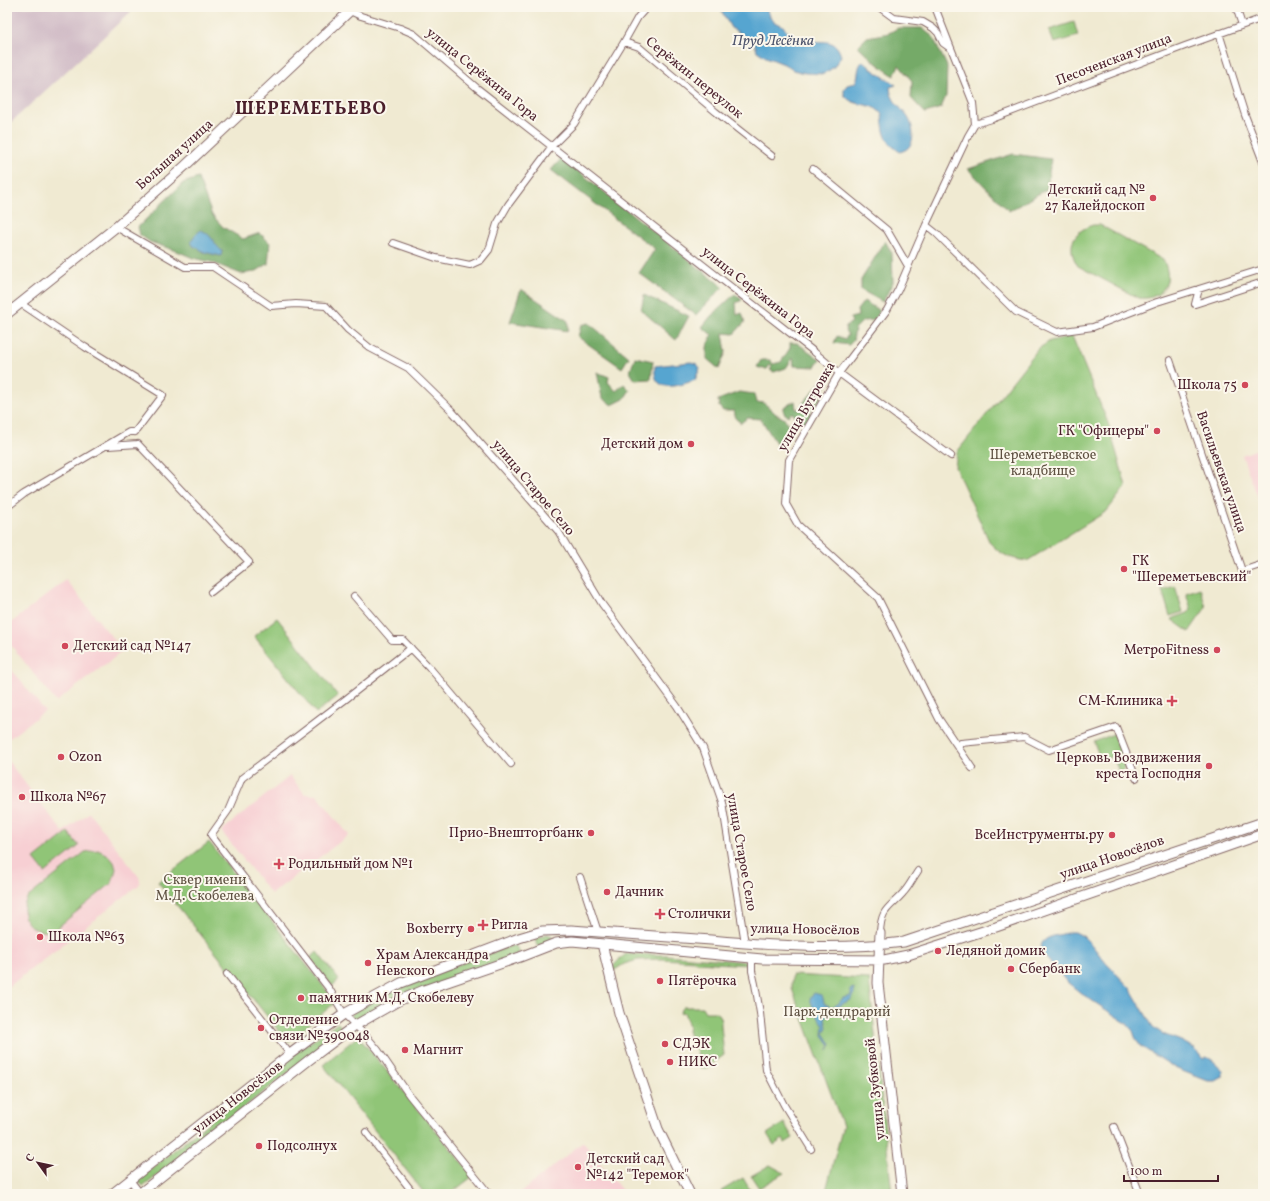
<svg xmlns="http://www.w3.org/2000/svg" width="1270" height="1201" font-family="Vollkorn,serif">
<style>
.built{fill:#f7cfd3}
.industrial{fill:#d2bdc7}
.green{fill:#90c577;stroke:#6d7251}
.forest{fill:#74aa68;stroke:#5f644a;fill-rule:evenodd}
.water{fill:#56a5d0;stroke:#50627e}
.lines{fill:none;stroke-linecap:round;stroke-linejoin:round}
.street-casing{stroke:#846665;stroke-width:8}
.secondary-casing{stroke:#846665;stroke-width:11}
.street{stroke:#fff;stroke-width:6}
.secondary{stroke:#fff;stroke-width:9}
.poi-dot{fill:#d1495b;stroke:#fbf7ec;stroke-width:1.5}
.labels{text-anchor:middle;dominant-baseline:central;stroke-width:4;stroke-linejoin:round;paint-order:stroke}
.street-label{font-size:14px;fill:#4a1f2b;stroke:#fbf7ec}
.poi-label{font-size:14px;fill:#4a1f2b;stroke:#fbf7ec;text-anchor:start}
.park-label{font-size:14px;fill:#5f5142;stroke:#fbf7ec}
.water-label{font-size:15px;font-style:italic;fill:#4f556d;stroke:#fbf7ec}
.district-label{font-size:18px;font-weight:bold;letter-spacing:1px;fill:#4a1f2b;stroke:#fbf7ec}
</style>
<rect width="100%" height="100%" fill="#fbf7ec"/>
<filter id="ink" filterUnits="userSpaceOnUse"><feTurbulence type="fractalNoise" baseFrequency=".025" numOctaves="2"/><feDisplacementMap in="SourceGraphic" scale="8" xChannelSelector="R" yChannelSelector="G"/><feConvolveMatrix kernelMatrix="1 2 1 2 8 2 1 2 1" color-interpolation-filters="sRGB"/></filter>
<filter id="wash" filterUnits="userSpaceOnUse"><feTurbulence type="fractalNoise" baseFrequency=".012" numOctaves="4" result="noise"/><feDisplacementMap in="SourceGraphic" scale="16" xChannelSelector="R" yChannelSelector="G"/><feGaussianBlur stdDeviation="0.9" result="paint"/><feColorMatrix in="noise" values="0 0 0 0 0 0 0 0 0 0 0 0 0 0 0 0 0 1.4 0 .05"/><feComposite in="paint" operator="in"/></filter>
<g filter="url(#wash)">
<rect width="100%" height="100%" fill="#f0ead2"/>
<path class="built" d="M1263 447V511L1242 455Z
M66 580 123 651 56 702 7 640V626Z
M7 664 45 711 7 740Z
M8 761 63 832 89 812 139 877 140 881 139 885 7 988V762Z
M290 776 305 794 317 795 349 835 271 894 221 831Z
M583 1142 624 1193 623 1194H519Z"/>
<path class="industrial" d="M7 7H136L7 126Z"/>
<path class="green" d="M1074 22 1078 36 1054 43 1049 30Z
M1093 225H1100L1163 260C1175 281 1162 301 1138 298L1078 266C1066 248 1072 231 1093 225Z
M1072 336 1108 423 1126 486 1107 511 1027 561C1011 559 1001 555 990 543L955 467 957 452 1038 349 1050 341Z
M1175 586 1183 612 1170 616 1162 590Z
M1200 588 1206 607 1189 632 1171 619 1188 613 1191 609 1186 593Z
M277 618 338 696 316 713 254 636Z
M1116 733 1128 762 1120 774 1113 756 1101 761 1094 742Z
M68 832 79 846 45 873 34 859Z
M209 842 336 1002 288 1042 158 882Z
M98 850 108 855 114 862 116 869 112 883 53 931C38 934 21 925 24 907 24 904 26 901 27 898L85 852Z
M547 934 552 936V939L550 942 537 946 535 939Z
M514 945 519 950V953L357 1020 352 1018 351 1014C400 981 459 965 514 945Z
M317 952 339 980 332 986 310 958Z
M626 954 666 955 749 962 750 964 749 965 697 962 695 961 662 959 638 960 624 964 610 973C613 964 619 960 626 954Z
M792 975 869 979 892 1194H825L843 1126 792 989Z
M683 1007H702L705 1012H716L720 1015 724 1055 705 1069 702 1068 696 1049 694 1048 688 1031 689 1027 684 1012 680 1013 681 1009Z
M338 1023 342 1028 341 1031 144 1186 142 1185 138 1181 139 1179 293 1054Z
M358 1036 473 1176 450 1194H425L323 1065Z
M784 1123 793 1138 785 1143 783 1139 774 1145 767 1134Z
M770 1165 784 1173 759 1188 751 1176Z
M743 1178 750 1190 743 1194H723L721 1191Z"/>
<path class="forest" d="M898 28H922L933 37 947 66 946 96 941 108 925 113 911 98 912 81 899 65 894 76 876 63 858 46 867 37 889 33Z
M1013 154 1051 159 1047 189 1009 211 968 169Z
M562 158 723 287 696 315 639 273 655 249 551 170Z
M198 178 212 215 223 227 243 239 260 233 270 243 268 264 255 272 241 274 211 262 193 258 177 251 150 242 140 235 138 227 183 183ZM214 241 216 246 222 251 221 256 204 252 198 248Z
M885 241 892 253 893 282 883 302 861 290V280Z
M521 289 568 321V331L510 322Z
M735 294 742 300 736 303 737 315 742 313 745 322 734 334 723 333 726 352 719 369 707 359V347L712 335 702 327 711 316Z
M644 295 689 316 676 340 641 310Z
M864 301 880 311 874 320 863 321 855 329 853 341 849 345 834 343 837 336 845 339 848 335 845 331 846 326 852 322 850 318 858 316 857 310Z
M589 323 629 357 622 368 578 337 581 325Z
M790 343H797L820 359 815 367 794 366 793 358 786 368 774 372 770 370 772 367 770 365 767 369H763L757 367 761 360H770L773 364 781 362 790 348Z
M635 357 653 361 651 379 635 380 630 372Z
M597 372 609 377 608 382 616 391 624 384 630 390 624 399 612 405 602 398Z
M826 376 830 381 821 394 822 397 810 411 811 416 808 421 800 423 795 419 794 414 791 413 788 416 784 413V407L795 401 796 409H804L803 403C812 394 817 385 826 376Z
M739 392 754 394 756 402 764 403 776 414 785 419 792 433 782 448 776 443 761 419 747 418 741 423 736 419 734 411H723L719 407 718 400Z"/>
<path class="water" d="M722 7H766L769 15 774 22 782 25 789 33 792 38C796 39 800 41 804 42 820 43 836 36 841 56L834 67 824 74 805 73 793 70 784 64 766 57 757 51 754 41 731 28 722 12Z
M863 61 873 70 896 85 890 87C890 99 900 107 907 116 913 124 916 140 908 148 906 150 903 151 900 152 889 145 884 137 883 124 882 119 883 116 880 112 869 101 854 108 844 95V89L847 85 855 83C860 75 856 67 863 61Z
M201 230C213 235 213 244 222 251L221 256 204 252 198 248 193 246 191 241 195 235Z
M691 362 697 364 700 368 695 380C677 387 652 394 655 366Z
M1069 932H1075L1083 936 1091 944 1106 963 1130 988 1153 1027 1163 1034 1181 1041 1194 1048 1203 1059 1206 1057C1213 1059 1217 1065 1223 1070V1077L1216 1081H1208L1177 1069 1140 1046 1135 1037 1133 1031 1126 1023 1082 994 1067 982 1040 951C1041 934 1057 937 1069 932Z
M854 988V995L851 1000 842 1004 827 1014 825 1019 827 1027 824 1033 831 1044 828 1050 830 1045 823 1035 824 1026 822 1022 815 1012 810 999 814 993 821 995 823 998 824 1003 831 1007 838 1004 843 998 851 996V989Z"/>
</g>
<g filter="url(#ink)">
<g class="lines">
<defs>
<path id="street" d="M879 7 894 18 923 22 933 28 938 33 943 43 950 48
M935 7 949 43 973 103 975 124
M1236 7 1242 25
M1260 7 1263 15
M350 11 361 16 400 28 414 34 477 88 813 351 839 373 951 456
M1219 33 1245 115 1263 162
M624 42 638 17 647 7
M975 124 992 119 1185 46 1263 18
M813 169 887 230 908 266
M926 225 936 233 1016 312 1057 332 1093 327 1157 302 1263 269
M116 227 185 267H213L271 306 296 304 326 306 348 330 370 348 408 368 451 410 558 531 602 604 677 706 703 748 722 802 745 943
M393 243 436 258 470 265 481 260 489 250 497 224 508 205 552 146 574 124 624 42 639 47 716 112 772 156
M1199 289 1195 304 1263 282
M20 303 85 347 163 395 135 432
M1170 360 1242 571 1263 564
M138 444 249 562 211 592
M108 446 138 444
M7 507 24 494 129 432H135
M354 596 392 640H403L429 667 511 764
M411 648 346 699 242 778 228 811 211 835 330 990 344 1014 367 1037 378 1050 409 1095 489 1194
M961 743 1024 737 1049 750 1116 727 1136 778
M972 768 939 719 878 598 798 525 786 504 789 460 839 373 887 310 898 290 926 225 968 136 975 124
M580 877 598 932
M880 933C881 908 889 909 903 893 909 887 913 878 918 871
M752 958V971L755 984 760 1013 766 1070 784 1105 811 1149
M227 974 290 1054
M1114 1127 1140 1194
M366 1132 414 1194
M130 1180 140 1193"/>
<path id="secondary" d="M7 314 116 227 186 165 354 7
M880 933 878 983 902 1194
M602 944 619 1013 658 1129 690 1194
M112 1194 290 1054 344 1014 401 983 519 938 542 931 571 930C618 933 664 937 711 940 775 946 840 950 904 942L1263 822
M139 1194 309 1060 354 1026 398 1001 424 990 520 957 556 943 572 941 762 959 884 960 908 955 996 927 1263 834"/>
</defs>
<use href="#street" class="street-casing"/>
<use href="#secondary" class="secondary-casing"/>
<use href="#street" class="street"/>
<use href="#secondary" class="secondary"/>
</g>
</g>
<g class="poi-dot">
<circle cx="1153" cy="198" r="4"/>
<circle cx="1245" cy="385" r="4"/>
<circle cx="1157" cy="431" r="4"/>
<circle cx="691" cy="444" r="4"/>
<circle cx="1124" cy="569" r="4"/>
<circle cx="65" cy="646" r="4"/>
<circle cx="1217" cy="650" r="4"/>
<path d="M1170 695h4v4h4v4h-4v4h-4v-4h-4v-4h4z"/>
<circle cx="61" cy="757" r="4"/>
<circle cx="1209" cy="766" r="4"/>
<circle cx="22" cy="797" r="4"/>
<circle cx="591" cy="833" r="4"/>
<circle cx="1112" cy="835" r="4"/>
<path d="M277 858h4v4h4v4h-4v4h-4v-4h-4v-4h4z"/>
<circle cx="607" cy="892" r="4"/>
<path d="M658 908h4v4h4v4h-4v4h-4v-4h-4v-4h4z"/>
<path d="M481 919h4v4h4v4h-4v4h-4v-4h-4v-4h4z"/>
<circle cx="471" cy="929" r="4"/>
<circle cx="40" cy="937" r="4"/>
<circle cx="938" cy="951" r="4"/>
<circle cx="368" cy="963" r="4"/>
<circle cx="1011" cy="969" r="4"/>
<circle cx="660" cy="981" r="4"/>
<circle cx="301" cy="998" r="4"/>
<circle cx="261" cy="1028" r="4"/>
<circle cx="665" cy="1044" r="4"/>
<circle cx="405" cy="1050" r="4"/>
<circle cx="670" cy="1062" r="4"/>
<circle cx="259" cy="1146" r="4"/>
<circle cx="578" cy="1167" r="4"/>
</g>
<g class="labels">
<g class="street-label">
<text transform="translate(1114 60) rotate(-21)">Песоченская улица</text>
<text transform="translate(482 75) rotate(39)">улица Серёжина Гора</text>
<text transform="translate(694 78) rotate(39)">Серёжин переулок</text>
<text transform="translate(175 155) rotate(-42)">Большая улица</text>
<text transform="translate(758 293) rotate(38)">улица Серёжина Гора</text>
<text transform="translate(807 407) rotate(-60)">улица Бугровка</text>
<text transform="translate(1221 472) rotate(71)">Васильевская улица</text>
<text transform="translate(533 488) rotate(50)">улица Старое Село</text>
<text transform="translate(741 852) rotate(80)">улица Старое Село</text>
<text transform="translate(1112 858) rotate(-19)">улица Новосёлов</text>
<text transform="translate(805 930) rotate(1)">улица Новосёлов</text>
<text transform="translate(876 1089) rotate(-96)">улица Зубковой</text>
<text transform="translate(238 1098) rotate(-38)">улица Новосёлов</text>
</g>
<g class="poi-label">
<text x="1145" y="190" text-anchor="end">Детский сад №<tspan x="1145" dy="16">27 Калейдоскоп</tspan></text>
<text x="1237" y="385" text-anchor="end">Школа 75</text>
<text x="1149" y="431" text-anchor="end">ГК "Офицеры"</text>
<text x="683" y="444" text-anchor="end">Детский дом</text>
<text x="1132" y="561">ГК<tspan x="1132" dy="16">"Шереметьевский"</tspan></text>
<text x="73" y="646">Детский сад №147</text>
<text x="1209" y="650" text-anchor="end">МетроFitness</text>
<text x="1163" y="701" text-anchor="end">СМ-Клиника</text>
<text x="69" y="757">Ozon</text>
<text x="1201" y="758" text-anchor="end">Церковь Воздвижения<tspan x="1201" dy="16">креста Господня</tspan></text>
<text x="30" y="797">Школа №67</text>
<text x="583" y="833" text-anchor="end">Прио-Внешторгбанк</text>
<text x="1104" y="835" text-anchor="end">ВсеИнструменты.ру</text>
<text x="288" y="864">Родильный дом №1</text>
<text x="615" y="892">Дачник</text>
<text x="668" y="914">Столички</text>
<text x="491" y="925">Ригла</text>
<text x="463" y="929" text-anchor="end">Boxberry</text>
<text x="48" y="937">Школа №63</text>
<text x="946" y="951">Ледяной домик</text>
<text x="376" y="955">Храм Александра<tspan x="376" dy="16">Невского</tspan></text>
<text x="1019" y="969">Сбербанк</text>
<text x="668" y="981">Пятёрочка</text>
<text x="309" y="998">памятник М.Д. Скобелеву</text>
<text x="269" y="1020">Отделение<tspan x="269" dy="16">связи №390048</tspan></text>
<text x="673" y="1044">СДЭК</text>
<text x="413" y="1050">Магнит</text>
<text x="678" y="1062">НИКС</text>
<text x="267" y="1146">Подсолнух</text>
<text x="586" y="1159">Детский сад<tspan x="586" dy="16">№142 "Теремок"</tspan></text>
</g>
<g class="park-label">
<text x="1043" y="455">Шереметьевское<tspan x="1043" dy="16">кладбище</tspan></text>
<text x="205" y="880">Сквер имени<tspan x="205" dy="16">М.Д. Скобелева</tspan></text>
<text x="837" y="1012">Парк-дендрарий</text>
</g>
<g class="water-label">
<text x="773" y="41">Пруд Лесёнка</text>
</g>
<g class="district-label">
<text x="311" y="109">ШЕРЕМЕТЬЕВО</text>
</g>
</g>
<rect width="1270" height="1201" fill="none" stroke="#fbf7ec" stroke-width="24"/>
<g transform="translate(38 1163) rotate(303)" stroke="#fbf7ec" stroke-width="3" paint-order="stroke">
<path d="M0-3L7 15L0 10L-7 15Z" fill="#4a1f2b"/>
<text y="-6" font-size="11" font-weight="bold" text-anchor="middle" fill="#4a1f2b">С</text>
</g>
<path d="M1124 1175v6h94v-6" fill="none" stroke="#4a1f2b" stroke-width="2"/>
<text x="1130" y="1175" font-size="12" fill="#4a1f2b" stroke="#fbf7ec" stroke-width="3" paint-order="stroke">100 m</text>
</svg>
